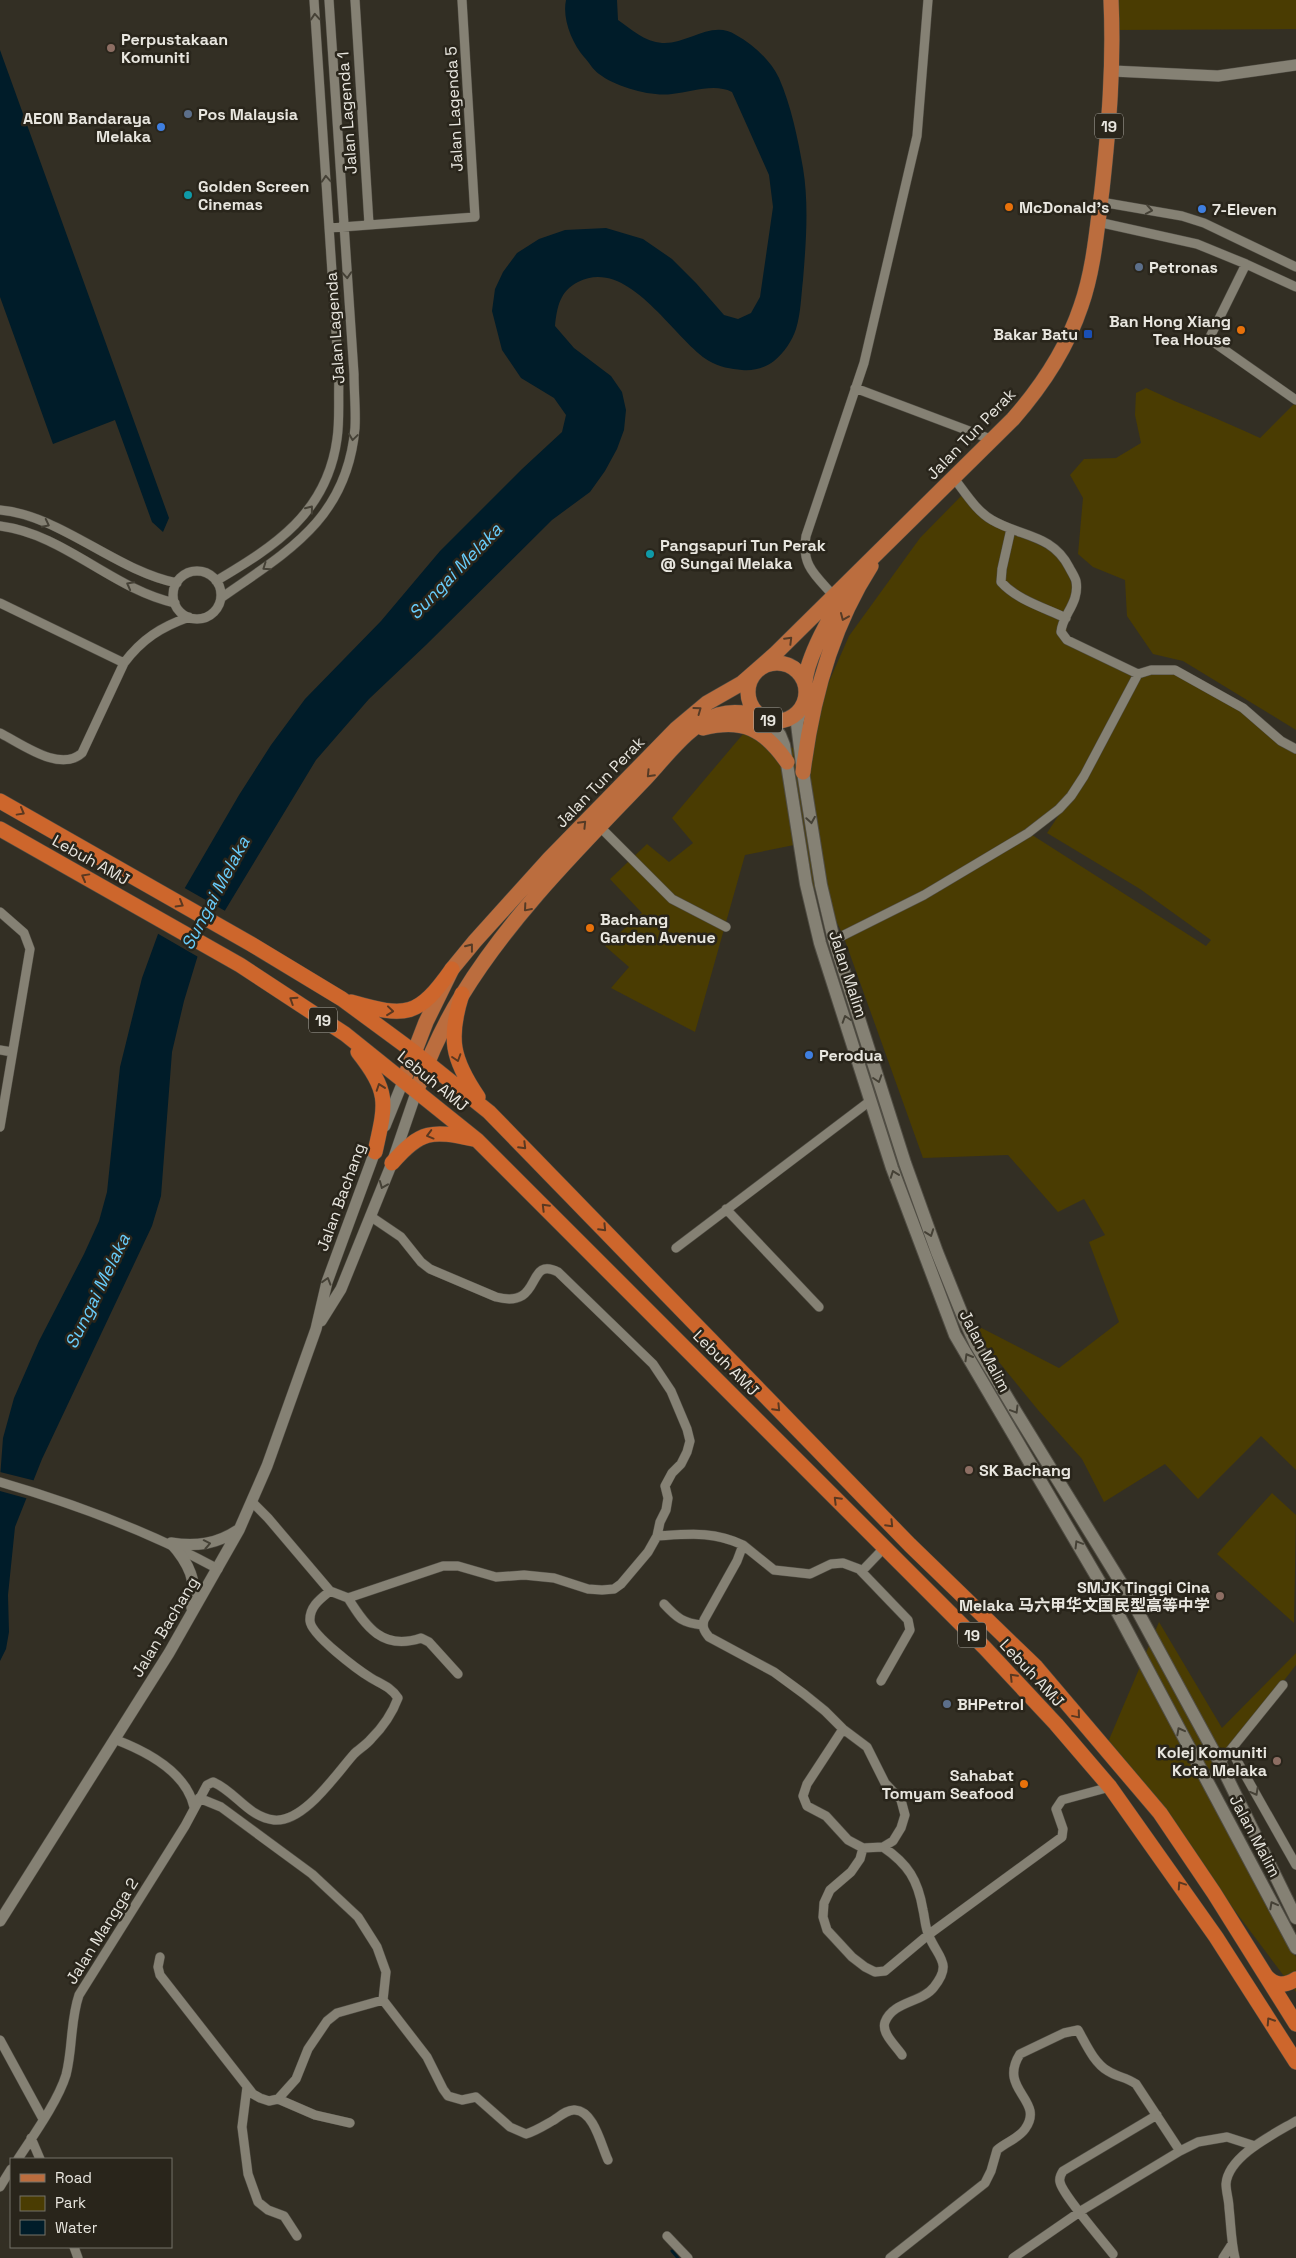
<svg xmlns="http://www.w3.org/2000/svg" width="1296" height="2258" font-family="'Space Grotesk','Noto Sans SC',sans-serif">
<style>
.green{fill:#4a3c02;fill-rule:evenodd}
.water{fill:#001c29}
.pier{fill:#332f24}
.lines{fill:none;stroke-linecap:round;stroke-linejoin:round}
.stream{stroke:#001c29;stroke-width:3}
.minor-casing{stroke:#504d44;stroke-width:10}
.tertiary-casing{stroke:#504d44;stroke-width:12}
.secondary-casing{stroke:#504d44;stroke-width:14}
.primary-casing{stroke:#504d44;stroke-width:16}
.trunk-casing{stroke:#504d44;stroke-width:16}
.minor{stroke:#858174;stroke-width:9}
.tertiary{stroke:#858174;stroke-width:11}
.secondary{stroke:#858174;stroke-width:12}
.primary{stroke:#bb6d3e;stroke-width:15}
.trunk{stroke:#cd662c;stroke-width:15}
.oneway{stroke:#454136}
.oneway2{stroke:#553b26}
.oneway3{stroke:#5a3820}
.education-dot{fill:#8d6e63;stroke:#29251b;stroke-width:2}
.service-dot{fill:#5c6f8a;stroke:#29251b;stroke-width:2}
.shop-dot{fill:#3f7fe0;stroke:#29251b;stroke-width:2}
.culture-dot{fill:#0f9aa8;stroke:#29251b;stroke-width:2}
.food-dot{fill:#e8710a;stroke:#29251b;stroke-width:2}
.transit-dot{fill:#1a4fb4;stroke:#29251b;stroke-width:2}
.labels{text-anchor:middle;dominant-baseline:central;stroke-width:5;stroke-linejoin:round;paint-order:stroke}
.shield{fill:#29251b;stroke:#afaca4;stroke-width:1}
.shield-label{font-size:15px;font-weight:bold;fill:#e8e6df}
.poi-label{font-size:16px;font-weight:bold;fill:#e8e6df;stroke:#29251b;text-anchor:start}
.street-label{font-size:16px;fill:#e8e6df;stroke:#29251b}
.water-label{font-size:18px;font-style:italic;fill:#68ccfa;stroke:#29251b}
</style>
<rect width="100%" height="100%" fill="#332f24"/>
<path class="green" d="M1108 0H1296V29L1112 30Z
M1146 388C1184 406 1222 420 1260 438L1294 404 1296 405V730L1183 661 1153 654 1127 616 1125 580 1093 567 1078 554 1083 498 1070 475 1084 459 1116 458 1141 443 1135 415 1136 393Z
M965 492 992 520 1064 558 1075 596 1066 618 1067 640 1138 674 1175 670 1243 708 1296 748V1470L1261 1436 1198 1499 1165 1464 1104 1502 1082 1459 1038 1410 964 1319 1059 1368 1119 1322 1089 1242 1105 1235 1084 1199 1058 1212 1008 1155 923 1158 843 935 822 892 806 884 799 844 745 855 695 1032 611 988 629 967 605 946 642 913 610 879 647 844 669 862 693 843 672 818 749 727 777 747 800 748 849 636 920 538ZM1070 798 1047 833 1140 889 1211 940 1206 946 1029 833Z
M1272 1493 1296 1515 1294 1623 1217 1554Z
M1159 1622 1222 1728 1296 1653V1665L1220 1763 1203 1773 1296 1957V1992L1108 1742Z"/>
<path class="water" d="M566 0H617L618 20C631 29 645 42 662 43 687 45 712 19 736 35 754 45 770 60 779 78 791 105 798 139 803 168 809 204 806 243 803 280 801 296 801 313 796 329 792 341 784 353 774 361 765 368 754 371 742 370 731 369 719 367 709 361 673 339 629 256 578 282 560 291 557 307 555 326L574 348 611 376 622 392 626 410 624 430 617 449 605 471 590 492 552 520 426 645 369 699 316 760 198 955 184 1001 172 1052 161 1196 152 1226 42 1459 15 1527 8 1595 9 1632 6 1649 0 1661V1478L3 1438 14 1398 39 1341 84 1254 99 1221 107 1192 120 1067 142 978 158 934 239 795 271 745 305 699 381 621 440 551 522 469 562 432 566 415 554 398 521 378 502 350 492 311 495 289 503 272 517 253 539 239 565 230 606 228 643 239 672 259 696 283 724 315 738 319 751 313 760 297 773 207 769 175 732 92C714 83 692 92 672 94 651 97 616 87 599 74 593 70 589 62 584 57 572 43 562 19 566 0Z
M0 50 169 518 163 532 152 522 115 420 53 444 0 297Z"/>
<path class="pier" d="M181 886 227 912 200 958 155 932Z
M0 1472 36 1481 29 1499 0 1491Z"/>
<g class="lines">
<path class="stream" d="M672 2251 678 2258"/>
<defs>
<path id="minor" d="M355 0 369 224
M1101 202 1182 216 1204 223 1296 267
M1098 222 1197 244 1246 264 1296 287
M329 228 475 217 462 0
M1246 264 1209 339 1296 400
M855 388 993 440
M953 477C965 492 976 511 992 520 1021 537 1052 534 1069 567 1071 571 1075 577 1076 581 1080 603 1062 615 1061 632L1067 640 1138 674 1151 670H1175L1243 708 1281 741 1296 749
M0 510C60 515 116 571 177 583
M0 526C64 534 112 589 175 603
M1011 529 1002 569 1001 582C1017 600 1045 608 1066 618
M173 595a24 24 0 1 1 48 0a24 24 0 1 1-48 0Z
M216 581C275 546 327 513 337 439 340 420 338 398 339 378L314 0
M833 595C815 575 801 565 806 536L864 363 917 136 928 0
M221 598C288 551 347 519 355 428 356 410 354 392 354 374L329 0
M0 603 124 663
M0 733C22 744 60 773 82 753L124 663C142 639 161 627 189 617
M600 827 672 899 726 927
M0 912 24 933 30 949 0 1127
M834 940 924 895 1028 833 1059 809 1071 796 1084 776 1138 674
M0 1050 12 1052
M726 1209 819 1307
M370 1216 401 1237 421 1262 430 1269 496 1297C544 1310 525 1255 558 1272L653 1364 671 1391 687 1429 690 1441 687 1452 681 1464 672 1473 665 1486 668 1498 666 1510 660 1522 657 1536
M676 1248 870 1101
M0 1482C76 1504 148 1531 218 1569
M252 1502 268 1518 330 1591 348 1598 443 1566H458L496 1577 524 1575 554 1578 588 1589 602 1590 614 1589 621 1584 648 1552 657 1536C690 1534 713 1531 743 1545L737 1561 704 1620C702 1627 704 1631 709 1637L774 1672 804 1694 825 1711 843 1729 867 1747 885 1783 901 1800 905 1815 901 1828 893 1841 883 1847
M743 1545 774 1570 810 1574 831 1564 843 1563 859 1569 908 1620 910 1630 881 1681
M862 1571 884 1548
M348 1598C366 1627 383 1651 421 1638L429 1642 458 1674
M664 1604C677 1618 683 1623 702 1625
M843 1729 807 1784 803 1796 807 1806 826 1816 848 1840 863 1848 883 1847C908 1864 918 1880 923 1910 925 1918 925 1928 929 1936 938 1958 953 1963 934 1987 922 2003 893 2001 885 2022 881 2033 896 2046 902 2055
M114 1739C146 1751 186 1771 194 1807
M1231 1750 1296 1865
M1220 1763 1283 1685
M199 1798 221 1807 312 1874 358 1917 377 1947 386 1972 383 2000 427 2057 443 2089 448 2096 462 2100 476 2097 510 2127 526 2134C536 2131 545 2125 554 2120 560 2116 568 2109 575 2110 594 2111 601 2145 608 2160
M863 1848 860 1859 851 1872 830 1890 824 1903 823 1917 827 1930 852 1957 865 1967 875 1972 885 1971 928 1935 1062 1837 1063 1829 1056 1809 1062 1800 1110 1787
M160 1957 158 1967 160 1975 253 2094 260 2098 269 2101 278 2099 315 2115 350 2123
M0 2040 43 2119
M247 2087 242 2127 248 2174 258 2202 268 2210 284 2216 297 2236
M278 2099 296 2079 308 2049 327 2021 337 2013 383 2000
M31 2138 40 2159
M18 2159C33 2136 58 2101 66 2075 73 2048 70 2021 79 1995L185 1826 207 1785 213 1782C235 1791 248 1817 274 1820 304 1823 336 1774 354 1754 359 1749 366 1745 371 1739 383 1727 392 1714 398 1698 391 1687 381 1684 371 1678 358 1670 311 1635 310 1621 309 1607 320 1599 330 1591
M0 2187 11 2169
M667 2236 688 2258
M74 2247 78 2258
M1113 2254C1103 2241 1062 2194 1060 2182 1059 2178 1061 2174 1063 2171L1157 2115
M890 2258 985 2183 991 2171 997 2150C1006 2142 1018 2139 1025 2129 1046 2100 997 2090 1020 2054L1064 2033 1078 2030C1086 2044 1094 2063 1108 2071 1117 2077 1126 2077 1136 2084L1180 2151
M1013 2258 1084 2209 1180 2151 1198 2142 1227 2137 1255 2146
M1223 2258 1232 2244
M1235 2258C1231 2241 1231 2225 1229 2208 1229 2200 1226 2192 1226 2184 1228 2156 1274 2134 1296 2121"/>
<path id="tertiary" d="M1113 71 1218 76 1296 65
M385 1126 404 1079
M321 1321 341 1289 392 1163 417 1090
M171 1543C189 1563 198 1582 192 1608
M171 1543C196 1547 217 1544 238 1530
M0 1921 169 1653 239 1530 267 1466 316 1329 327 1282 377 1146"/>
<path id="secondary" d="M801 709 797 724 803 772 821 885 834 940 905 1163 937 1252 964 1319 976 1345 1016 1412 1131 1599 1220 1763 1296 1918
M769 720 780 735 784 745 806 884 820 943 892 1168 955 1335 1115 1608 1296 1948"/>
<path id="primary" d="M748 692a29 29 0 1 1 58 0a29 29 0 1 1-58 0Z
M805 683C806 658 833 612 846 590
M703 728C743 718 764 729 787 762
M803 772C812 700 831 628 871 566
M404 1079 426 1022 452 969 475 941 549 859 676 729 707 703 742 683 775 654 1013 419C1042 386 1067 348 1081 306 1094 269 1097 228 1102 190 1109 125 1114 65 1111 0
M417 1090C429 1057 443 1025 462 995 511 915 581 846 645 779 664 759 691 722 718 715 734 710 748 713 762 718"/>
<path id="trunk" d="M0 801 251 944 342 999 414 1052 489 1112 910 1545 1036 1667 1160 1813 1214 1893 1296 2024
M0 829 240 965 345 1034 477 1140 984 1647 1056 1724 1110 1787 1216 1937 1296 2062
M462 994C448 1038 452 1059 478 1097
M351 1002C407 1018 418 1017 452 969
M358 1052C390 1093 386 1103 375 1152
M392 1163C421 1130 432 1130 473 1139
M1266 1976C1275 1986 1285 1986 1296 1979"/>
</defs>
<use href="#minor" class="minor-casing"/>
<use href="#tertiary" class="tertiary-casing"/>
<use href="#secondary" class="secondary-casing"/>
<use href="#primary" class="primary-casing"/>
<use href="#trunk" class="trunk-casing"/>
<use href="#minor" class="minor"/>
<use href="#tertiary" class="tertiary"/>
<use href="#secondary" class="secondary"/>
<use href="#primary" class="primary"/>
<use href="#trunk" class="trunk"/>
</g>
<defs><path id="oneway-chevron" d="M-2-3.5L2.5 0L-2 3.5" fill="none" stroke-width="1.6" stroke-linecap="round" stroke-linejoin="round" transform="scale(1.25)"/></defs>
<g class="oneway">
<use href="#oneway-chevron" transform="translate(315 17) rotate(-94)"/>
<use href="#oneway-chevron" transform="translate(326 179) rotate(-94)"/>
<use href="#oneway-chevron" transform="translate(1149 210) rotate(10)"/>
<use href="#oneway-chevron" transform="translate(347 275) rotate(86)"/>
<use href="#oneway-chevron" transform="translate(353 437) rotate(98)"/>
<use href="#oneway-chevron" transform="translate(310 509) rotate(-52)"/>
<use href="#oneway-chevron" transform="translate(46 524) rotate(27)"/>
<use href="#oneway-chevron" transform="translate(266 567) rotate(145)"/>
<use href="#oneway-chevron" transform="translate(130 585) rotate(-152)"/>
<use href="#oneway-chevron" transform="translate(811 820) rotate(81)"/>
<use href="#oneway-chevron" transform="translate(846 1019) rotate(-108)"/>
<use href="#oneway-chevron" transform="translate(878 1079) rotate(72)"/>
<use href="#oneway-chevron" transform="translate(894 1174) rotate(-110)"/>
<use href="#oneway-chevron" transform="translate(383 1185) rotate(112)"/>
<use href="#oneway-chevron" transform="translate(930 1233) rotate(70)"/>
<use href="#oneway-chevron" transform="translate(327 1281) rotate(-73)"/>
<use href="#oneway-chevron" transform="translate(968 1357) rotate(-120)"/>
<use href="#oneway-chevron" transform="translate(1015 1410) rotate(59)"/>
<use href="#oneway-chevron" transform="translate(207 1544) rotate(-11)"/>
<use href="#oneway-chevron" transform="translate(1078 1544) rotate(-121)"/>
<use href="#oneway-chevron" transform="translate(1180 1731) rotate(-118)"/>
<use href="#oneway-chevron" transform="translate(1255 1792) rotate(61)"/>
<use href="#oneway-chevron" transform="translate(1273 1905) rotate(-118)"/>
</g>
<g class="oneway2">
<use href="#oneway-chevron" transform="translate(844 617) rotate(113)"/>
<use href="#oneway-chevron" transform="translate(789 640) rotate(-45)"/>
<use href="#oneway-chevron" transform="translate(698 710) rotate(-36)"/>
<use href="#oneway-chevron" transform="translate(650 774) rotate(134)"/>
<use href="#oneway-chevron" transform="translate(583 824) rotate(-46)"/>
<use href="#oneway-chevron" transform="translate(527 908) rotate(131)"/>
<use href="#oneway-chevron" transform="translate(470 947) rotate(-52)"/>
</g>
<g class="oneway3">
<use href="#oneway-chevron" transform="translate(21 812) rotate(29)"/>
<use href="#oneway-chevron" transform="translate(85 877) rotate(-151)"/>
<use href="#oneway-chevron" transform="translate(180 904) rotate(30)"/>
<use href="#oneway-chevron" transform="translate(293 1000) rotate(-147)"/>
<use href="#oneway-chevron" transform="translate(390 1011) rotate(6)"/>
<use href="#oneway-chevron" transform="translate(457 1058) rotate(72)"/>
<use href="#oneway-chevron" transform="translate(380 1087) rotate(-109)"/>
<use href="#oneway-chevron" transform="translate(430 1135) rotate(165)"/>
<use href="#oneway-chevron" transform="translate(523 1146) rotate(45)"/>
<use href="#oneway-chevron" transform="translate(545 1207) rotate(-135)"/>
<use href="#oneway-chevron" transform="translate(603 1228) rotate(46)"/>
<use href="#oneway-chevron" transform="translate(777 1408) rotate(46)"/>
<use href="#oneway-chevron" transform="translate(837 1500) rotate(-135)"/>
<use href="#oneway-chevron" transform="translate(890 1524) rotate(46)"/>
<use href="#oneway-chevron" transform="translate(1013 1677) rotate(-134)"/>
<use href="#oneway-chevron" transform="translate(1077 1715) rotate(50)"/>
<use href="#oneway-chevron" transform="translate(1181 1885) rotate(-124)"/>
<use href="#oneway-chevron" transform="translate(1270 2021) rotate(-123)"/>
</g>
<g class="education-dot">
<circle cx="111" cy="48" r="5"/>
<circle cx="969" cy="1470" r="5"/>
<circle cx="1220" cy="1596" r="5"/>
<circle cx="1277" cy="1761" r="5"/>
</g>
<g class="service-dot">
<circle cx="188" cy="114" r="5"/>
<circle cx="1139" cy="267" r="5"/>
<circle cx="947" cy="1704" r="5"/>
</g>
<g class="shop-dot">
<circle cx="161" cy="127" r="5"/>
<circle cx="1202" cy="209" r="5"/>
<circle cx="809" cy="1055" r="5"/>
</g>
<g class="culture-dot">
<circle cx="188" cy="195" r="5"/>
<circle cx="650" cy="554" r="5"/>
</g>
<g class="food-dot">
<circle cx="1009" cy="207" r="5"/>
<circle cx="1241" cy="330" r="5"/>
<circle cx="590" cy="928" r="5"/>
<circle cx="1024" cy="1784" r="5"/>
</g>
<rect class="transit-dot" x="1083" y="329" width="10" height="10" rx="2.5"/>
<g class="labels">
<g class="shield">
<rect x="1095" y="113.5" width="28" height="25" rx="4"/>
<rect x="754" y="707.5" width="28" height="25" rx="4"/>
<rect x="309" y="1007.5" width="28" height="25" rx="4"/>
<rect x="958" y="1622.5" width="28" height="25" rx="4"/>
</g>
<g class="shield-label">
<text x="1109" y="126">19</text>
<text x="768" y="720">19</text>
<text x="323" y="1020">19</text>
<text x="972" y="1635">19</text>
</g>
<g class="poi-label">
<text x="121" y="39">Perpustakaan<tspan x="121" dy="18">Komuniti</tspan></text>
<text x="198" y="114">Pos Malaysia</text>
<text x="151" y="118" text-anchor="end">AEON Bandaraya<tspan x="151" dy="18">Melaka</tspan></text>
<text x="198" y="186">Golden Screen<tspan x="198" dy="18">Cinemas</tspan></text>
<text x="1019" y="207">McDonald's</text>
<text x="1212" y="209">7-Eleven</text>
<text x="1149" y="267">Petronas</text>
<text x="1231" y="321" text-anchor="end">Ban Hong Xiang<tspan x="1231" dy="18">Tea House</tspan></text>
<text x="1078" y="334" text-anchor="end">Bakar Batu</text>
<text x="660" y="545">Pangsapuri Tun Perak<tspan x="660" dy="18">@ Sungai Melaka</tspan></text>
<text x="600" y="919">Bachang<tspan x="600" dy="18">Garden Avenue</tspan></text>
<text x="819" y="1055">Perodua</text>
<text x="979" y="1470">SK Bachang</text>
<text x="1210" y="1587" text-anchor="end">SMJK Tinggi Cina<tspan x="1210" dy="18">Melaka 马六甲华文国民型高等中学</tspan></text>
<text x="957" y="1704">BHPetrol</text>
<text x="1267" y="1752" text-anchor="end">Kolej Komuniti<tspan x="1267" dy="18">Kota Melaka</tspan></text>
<text x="1014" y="1775" text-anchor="end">Sahabat<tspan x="1014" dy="18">Tomyam Seafood</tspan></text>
</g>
<g class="street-label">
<text transform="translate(454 109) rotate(-93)">Jalan Lagenda 5</text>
<text transform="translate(347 113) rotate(-94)">Jalan Lagenda 1</text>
<text transform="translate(335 328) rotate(-94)">Jalan Lagenda</text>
<text transform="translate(971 434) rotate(-46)">Jalan Tun Perak</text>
<text transform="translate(600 782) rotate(-46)">Jalan Tun Perak</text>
<text transform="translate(91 860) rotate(29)">Lebuh AMJ</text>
<text transform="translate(848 974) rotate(72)">Jalan Malim</text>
<text transform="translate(433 1081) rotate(39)">Lebuh AMJ</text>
<text transform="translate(341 1197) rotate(-70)">Jalan Bachang</text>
<text transform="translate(985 1351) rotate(62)">Jalan Malim</text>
<text transform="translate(726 1363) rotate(45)">Lebuh AMJ</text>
<text transform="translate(165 1627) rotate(-59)">Jalan Bachang</text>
<text transform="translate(1032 1673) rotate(47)">Lebuh AMJ</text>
<text transform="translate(1255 1836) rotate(62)">Jalan Malim</text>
<text transform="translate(102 1931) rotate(-58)">Jalan Mangga 2</text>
</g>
<g class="water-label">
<text transform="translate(455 571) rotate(-46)">Sungai Melaka</text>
<text transform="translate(215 893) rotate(-62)">Sungai Melaka</text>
<text transform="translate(97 1291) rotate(-64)">Sungai Melaka</text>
</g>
</g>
<rect x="10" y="2158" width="162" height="90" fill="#29251b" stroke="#757269"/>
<rect x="20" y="2174" width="25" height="8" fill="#bb6d3e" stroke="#757269"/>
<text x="55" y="2183" font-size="15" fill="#e8e6df">Road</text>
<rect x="20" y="2196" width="25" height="15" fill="#4a3c02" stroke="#757269"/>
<text x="55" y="2208" font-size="15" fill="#e8e6df">Park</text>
<rect x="20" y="2220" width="25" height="15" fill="#001c29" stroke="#757269"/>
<text x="55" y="2233" font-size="15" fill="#e8e6df">Water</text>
</svg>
